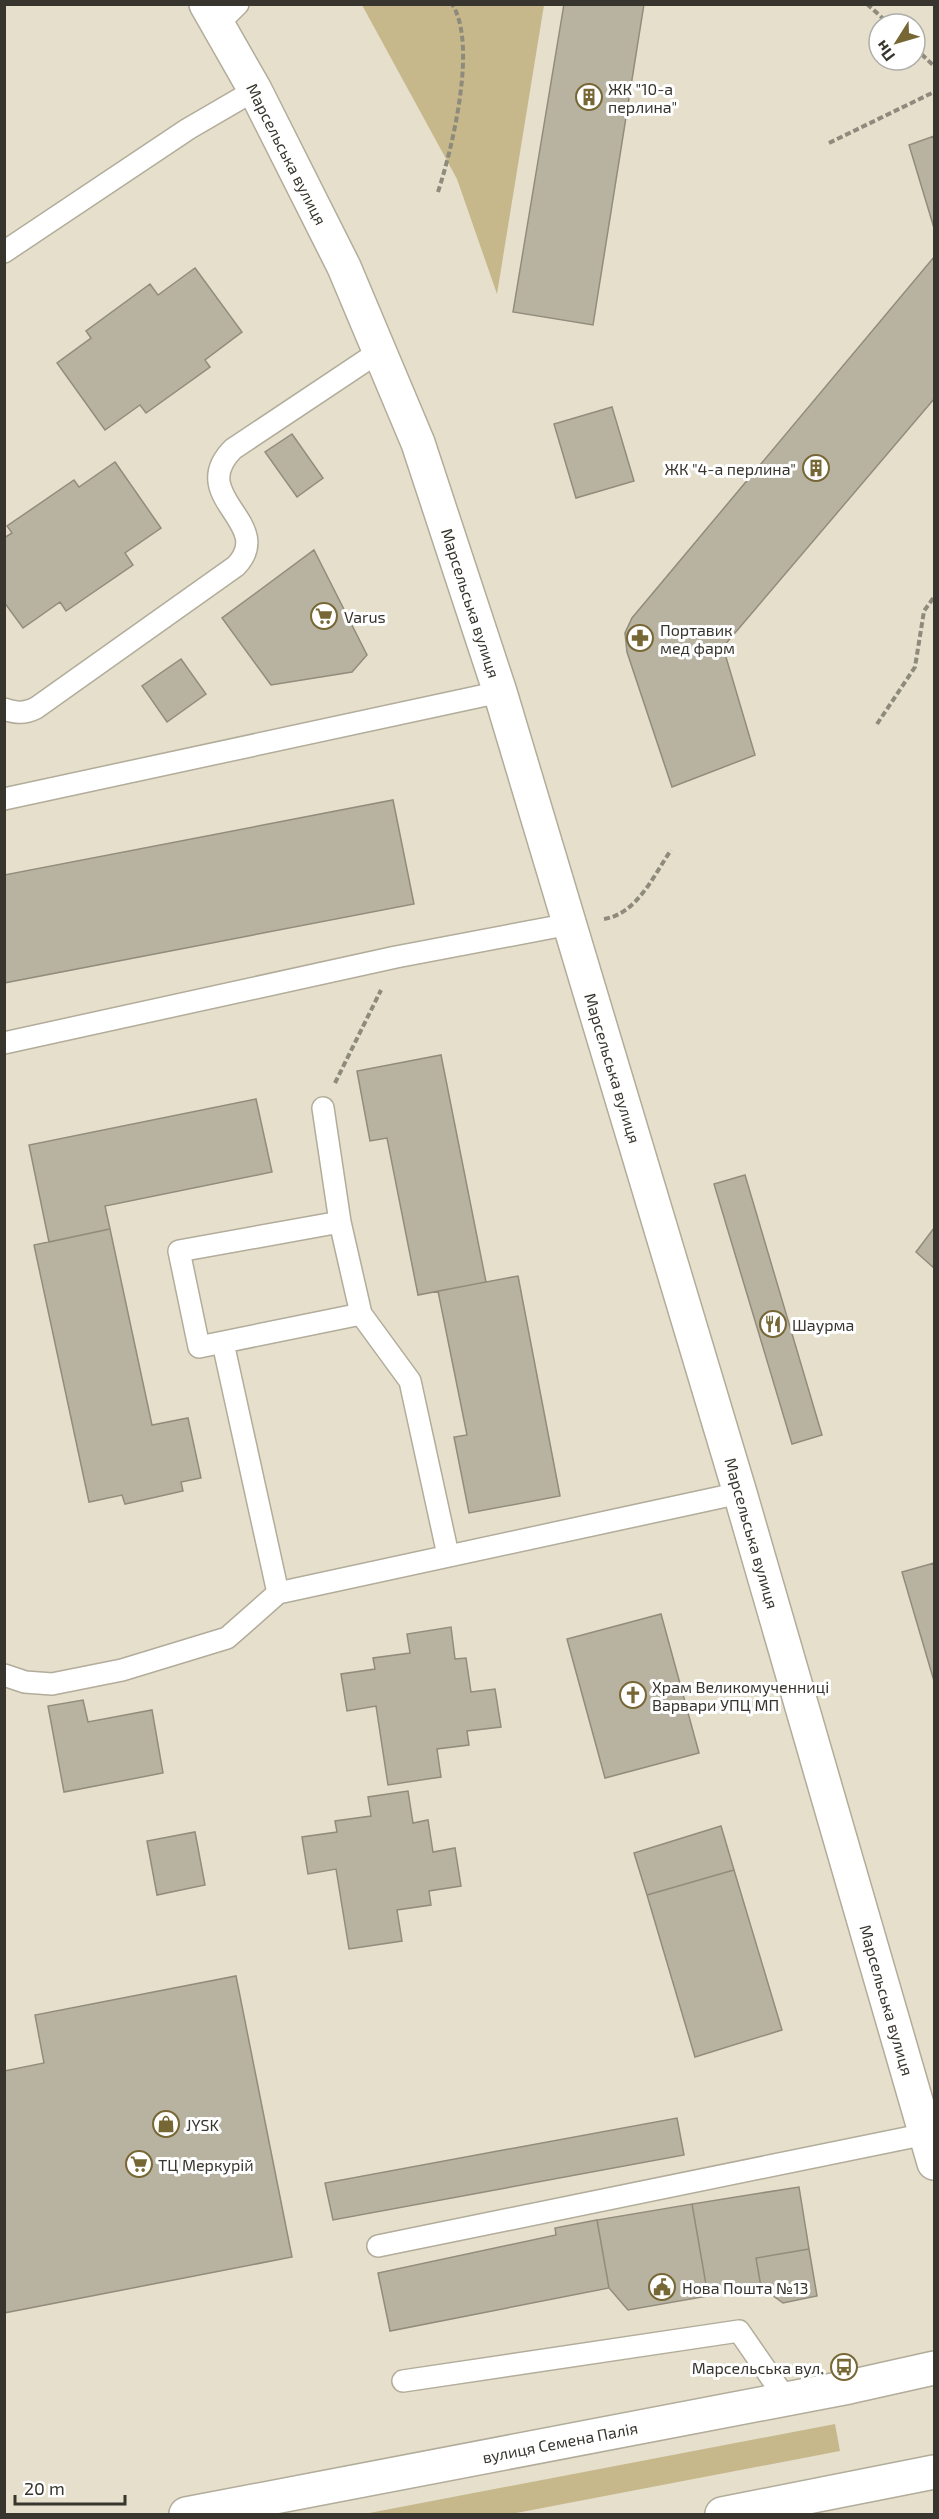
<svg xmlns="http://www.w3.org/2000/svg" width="939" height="2519" font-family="'Exo 2',sans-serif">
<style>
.green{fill:#c7b88c}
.building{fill:#b8b2a1;stroke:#928c7c;stroke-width:1.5}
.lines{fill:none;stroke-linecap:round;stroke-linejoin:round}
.service-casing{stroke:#b2ac9a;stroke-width:24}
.tertiary-casing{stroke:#b2ac9a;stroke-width:36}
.trunk-casing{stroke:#b2ac9a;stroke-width:36}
.path{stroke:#8e8a7c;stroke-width:4;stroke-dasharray:6 3;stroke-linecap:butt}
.service{stroke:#fff;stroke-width:21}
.tertiary{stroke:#fff;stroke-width:33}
.trunk{stroke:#fff;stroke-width:33}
.labels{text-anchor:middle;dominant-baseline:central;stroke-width:6;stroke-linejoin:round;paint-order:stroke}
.poi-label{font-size:16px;fill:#37352d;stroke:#fff;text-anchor:start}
.street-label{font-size:16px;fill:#37352d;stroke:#fff}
</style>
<rect width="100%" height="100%" fill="#e5dfcc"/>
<path class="green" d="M362 5H544L497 294 457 179Z
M835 2424 840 2451 511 2514H364Z"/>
<path class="building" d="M564 4H644L593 325 513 312Z
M934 136V228L909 145Z
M934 257V399L723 647 755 755 672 787 627 652 625 633 632 618Z
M195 268 242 332 205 360 210 367 146 413 140 405 105 430 57 363 91 338 86 331 150 284 158 295Z
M612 407 634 481 576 498 554 424Z
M292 434 323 478 297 497 265 452Z
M115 462 161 528 125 553 133 565 66 611 60 602 23 628 4 602V538L12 533 7 526 74 480 79 487Z
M314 550 367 655 352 672 271 685 222 618Z
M181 659 206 694 167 722 142 686Z
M393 800 414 904 4 983V875Z
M441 1055 486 1282 418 1295 387 1138 370 1141 357 1071Z
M256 1099 272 1172 105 1206 110 1229 49 1242 29 1145Z
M745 1175 822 1435 792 1444 714 1184Z
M934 1228V1268L916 1252Z
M110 1229 152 1425 188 1418 201 1478 181 1482 183 1491 125 1504 122 1495 89 1502 34 1245Z
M518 1276 560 1496 469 1513 454 1437 467 1435 438 1291Z
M934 1563V1681L902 1572Z
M661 1614 699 1753 605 1778 567 1639Z
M451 1627 455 1659 466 1658 471 1692 495 1689 501 1727 467 1731 469 1745 437 1749 441 1777 388 1785 376 1706 347 1711 341 1674 375 1669 373 1658 410 1653 407 1634Z
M83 1700 88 1722 152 1710 163 1773 64 1792 48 1706Z
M408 1791 413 1823 428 1820 433 1852 455 1848 461 1886 429 1891 431 1905 397 1910 402 1941 349 1949 336 1869 308 1874 302 1837 337 1832 335 1821 371 1816 368 1797Z
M721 1826 734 1870 647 1895 634 1853Z
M195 1832 205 1885 157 1895 147 1841Z
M734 1870 782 2030 695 2057 647 1895Z
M236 1976 292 2257 4 2313V2071L44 2063 35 2015Z
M677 2118 684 2155 333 2220 325 2183Z
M799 2187 809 2249 756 2258 761 2287 708 2296 692 2204Z
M692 2204 708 2296 628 2310 609 2288 597 2220Z
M597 2220 609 2288 390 2331 378 2273 556 2235 555 2228Z
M809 2249 817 2296 783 2303 761 2287 756 2258Z"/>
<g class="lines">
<defs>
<path id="service" d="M218 24 238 4
M4 252 188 129 255 90
M4 709C16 713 24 714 36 708L236 566C277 523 185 497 233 449L380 351
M4 799 500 692
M4 1043 396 957 570 924
M323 1108 340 1222 361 1314 410 1381 448 1555
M340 1222 179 1251 199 1347 361 1314
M223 1343 278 1593
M4 1675 25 1682 52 1684 122 1670 227 1638 278 1593 740 1493
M378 2246 926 2134
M403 2381 739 2331 786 2399"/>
<path id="tertiary" d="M206 4 255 90 344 267 418 443 500 692 740 1493 934 2163"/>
<path id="trunk" d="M186 2514 849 2387 934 2368
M722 2514 934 2472"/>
</defs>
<use href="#service" class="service-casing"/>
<use href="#tertiary" class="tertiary-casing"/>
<use href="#trunk" class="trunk-casing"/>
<path class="path" d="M867 4 889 24
M915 48 934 66
M829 143 934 92
M438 192C452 149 478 44 452 4
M877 724 915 667 924 611 934 597
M604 919C637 914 654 875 671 850
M335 1083 381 990"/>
<use href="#service" class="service"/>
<use href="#tertiary" class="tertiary"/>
<use href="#trunk" class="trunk"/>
</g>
<defs>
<symbol id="building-ring" viewBox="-11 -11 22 22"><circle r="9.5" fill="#fff" stroke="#776735" stroke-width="1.5"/><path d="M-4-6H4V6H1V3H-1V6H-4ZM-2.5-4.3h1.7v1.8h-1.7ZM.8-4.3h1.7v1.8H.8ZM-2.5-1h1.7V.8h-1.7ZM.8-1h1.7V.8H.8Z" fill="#776735"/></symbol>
<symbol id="supermarket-ring" viewBox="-11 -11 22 22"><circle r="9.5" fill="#fff" stroke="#776735" stroke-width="1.5"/><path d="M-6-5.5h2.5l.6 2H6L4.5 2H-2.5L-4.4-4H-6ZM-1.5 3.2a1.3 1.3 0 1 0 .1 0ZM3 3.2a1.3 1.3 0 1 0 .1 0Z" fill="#776735"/></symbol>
<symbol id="pharmacy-ring" viewBox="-11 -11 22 22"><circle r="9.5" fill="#fff" stroke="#776735" stroke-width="1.5"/><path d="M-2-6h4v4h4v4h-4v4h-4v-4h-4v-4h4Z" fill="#776735"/></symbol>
<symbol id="restaurant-ring" viewBox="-11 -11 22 22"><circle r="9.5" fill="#fff" stroke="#776735" stroke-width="1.5"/><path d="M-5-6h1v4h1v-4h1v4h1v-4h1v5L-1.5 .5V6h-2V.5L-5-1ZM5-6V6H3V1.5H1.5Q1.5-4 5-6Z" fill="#776735"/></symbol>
<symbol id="church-ring" viewBox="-11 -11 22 22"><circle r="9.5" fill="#fff" stroke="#776735" stroke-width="1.5"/><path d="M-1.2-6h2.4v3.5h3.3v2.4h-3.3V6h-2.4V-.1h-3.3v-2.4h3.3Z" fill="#776735"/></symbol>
<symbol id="shop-ring" viewBox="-11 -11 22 22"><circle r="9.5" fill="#fff" stroke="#776735" stroke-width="1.5"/><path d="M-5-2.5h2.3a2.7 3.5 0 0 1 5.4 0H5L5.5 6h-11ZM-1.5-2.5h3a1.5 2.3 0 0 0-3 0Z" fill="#776735"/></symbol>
<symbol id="civic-ring" viewBox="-11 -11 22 22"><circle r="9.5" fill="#fff" stroke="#776735" stroke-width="1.5"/><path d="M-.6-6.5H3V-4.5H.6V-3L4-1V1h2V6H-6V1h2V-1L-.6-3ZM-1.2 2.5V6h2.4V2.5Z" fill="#776735"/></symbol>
<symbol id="bus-ring" viewBox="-11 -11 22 22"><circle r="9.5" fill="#fff" stroke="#776735" stroke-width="1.5"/><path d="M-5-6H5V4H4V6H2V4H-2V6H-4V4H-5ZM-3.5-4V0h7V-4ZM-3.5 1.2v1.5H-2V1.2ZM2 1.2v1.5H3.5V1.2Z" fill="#776735"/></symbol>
</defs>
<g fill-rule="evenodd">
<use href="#building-ring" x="574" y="82" width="30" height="30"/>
<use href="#building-ring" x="801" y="453" width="30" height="30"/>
<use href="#supermarket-ring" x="309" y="601" width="30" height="30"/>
<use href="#pharmacy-ring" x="625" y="623" width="30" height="30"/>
<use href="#restaurant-ring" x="758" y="1309" width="30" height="30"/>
<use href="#church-ring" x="618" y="1680" width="30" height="30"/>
<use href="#shop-ring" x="151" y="2109" width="30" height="30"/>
<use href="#supermarket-ring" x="124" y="2149" width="30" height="30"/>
<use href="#civic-ring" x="647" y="2272" width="30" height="30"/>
<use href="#bus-ring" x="829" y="2352" width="30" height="30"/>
</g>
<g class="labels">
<g class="poi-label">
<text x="608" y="88">ЖК "10-а<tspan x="608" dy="18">перлина"</tspan></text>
<text x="796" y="468" text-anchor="end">ЖК "4-а перлина"</text>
<text x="344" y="616">Varus</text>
<text x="660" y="629">Портавик<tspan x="660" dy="18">мед фарм</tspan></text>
<text x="792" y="1324">Шаурма</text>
<text x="652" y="1686">Храм Великомученниці<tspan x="652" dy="18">Варвари УПЦ МП</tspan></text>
<text x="186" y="2124">JYSK</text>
<text x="158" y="2164">ТЦ Меркурій</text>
<text x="682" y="2287">Нова Пошта №13</text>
<text x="824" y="2367" text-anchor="end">Марсельська вул.</text>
</g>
<g class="street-label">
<text transform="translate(287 154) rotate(63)">Марсельська вулиця</text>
<text transform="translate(471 603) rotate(72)">Марсельська вулиця</text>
<text transform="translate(613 1068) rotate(73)">Марсельська вулиця</text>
<text transform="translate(752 1533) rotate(74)">Марсельська вулиця</text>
<text transform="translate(887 2000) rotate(74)">Марсельська вулиця</text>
<text transform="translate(560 2442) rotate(-11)">вулиця Семена Палія</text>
</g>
</g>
<rect width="939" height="2519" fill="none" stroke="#37352d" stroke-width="12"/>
<g transform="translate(897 42) rotate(233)"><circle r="28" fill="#ffffff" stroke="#afaeab" stroke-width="1.5"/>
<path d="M0-4.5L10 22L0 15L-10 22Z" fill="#776735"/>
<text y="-9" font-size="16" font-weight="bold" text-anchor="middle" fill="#37352d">Пн</text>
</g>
<path d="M15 2495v9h110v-9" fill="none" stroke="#37352d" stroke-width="3"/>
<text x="24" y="2495" font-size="18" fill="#37352d" stroke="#ffffff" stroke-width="4.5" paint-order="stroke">20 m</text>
</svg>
